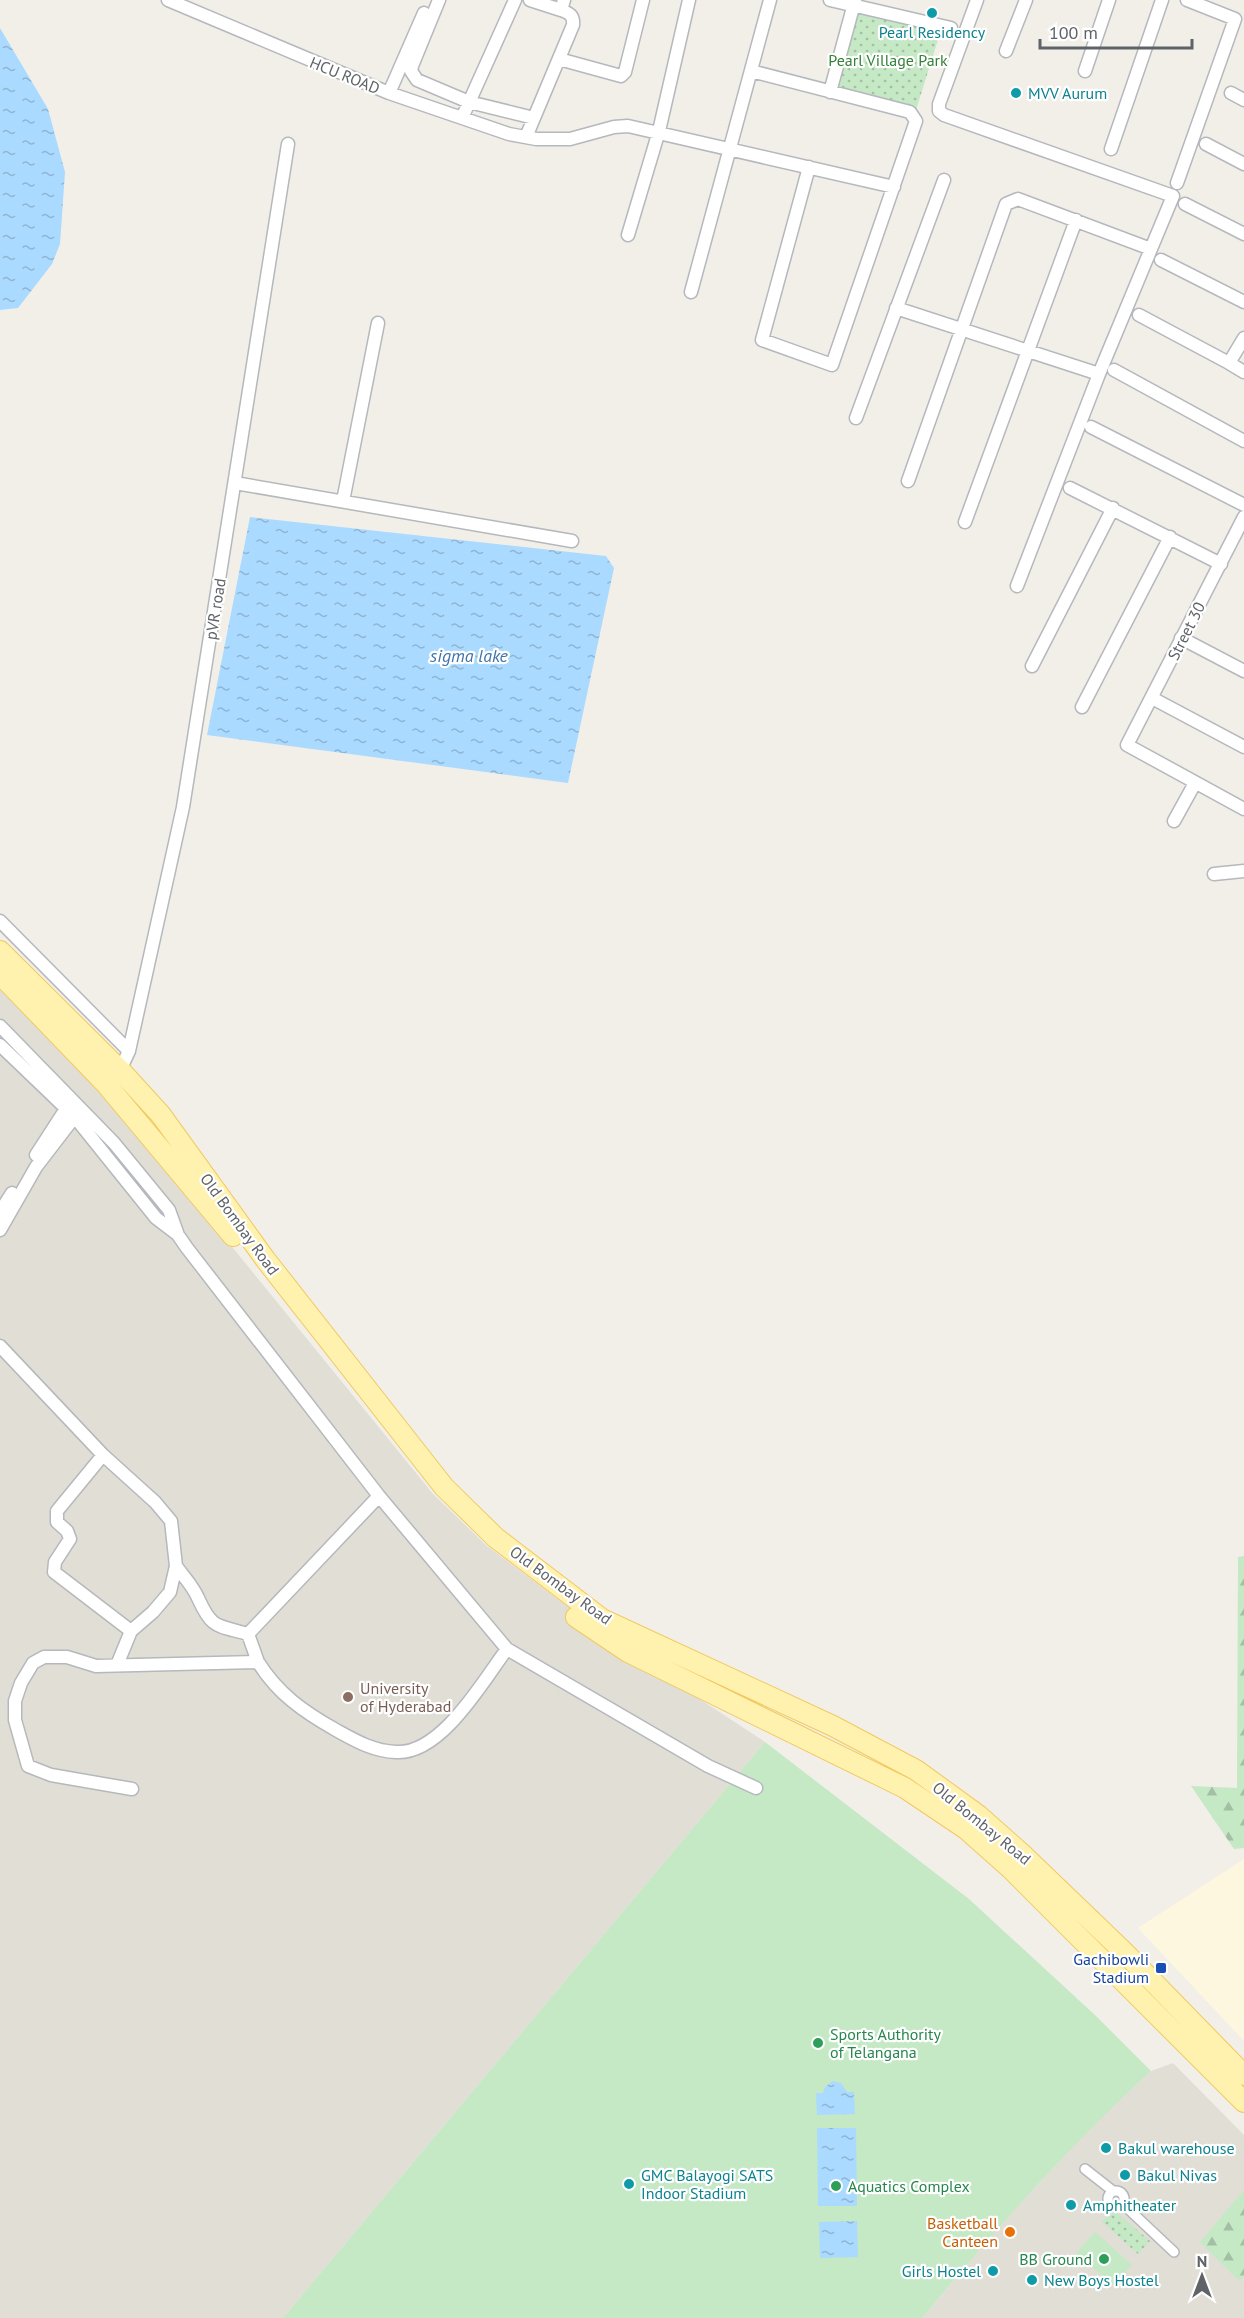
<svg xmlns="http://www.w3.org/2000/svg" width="1244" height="2318" font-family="'PT Sans',sans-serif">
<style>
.commercial{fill:#fef7e0}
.education{fill:#e1ded6}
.grass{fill:url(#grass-dots)}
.forest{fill:url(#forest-firs)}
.pitch{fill:#c5e8c5}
.water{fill:url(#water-ripples)}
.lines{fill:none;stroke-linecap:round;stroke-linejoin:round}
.pedestrian-casing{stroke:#b5b8bc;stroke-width:12}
.minor-casing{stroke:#b5b8bc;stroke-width:15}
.primary-casing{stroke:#f2c960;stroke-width:22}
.pedestrian{stroke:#fff;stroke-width:9}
.minor{stroke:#fff;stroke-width:12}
.primary{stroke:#fff2af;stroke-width:20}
.culture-dot{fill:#0f9aa8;stroke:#fff;stroke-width:2}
.education-dot{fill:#8d6e63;stroke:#fff;stroke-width:2}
.transit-dot{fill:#1a4fb4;stroke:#fff;stroke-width:2}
.leisure-dot{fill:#2e9e5b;stroke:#fff;stroke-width:2}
.food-dot{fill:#e8710a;stroke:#fff;stroke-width:2}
.labels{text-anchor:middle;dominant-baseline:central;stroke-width:4.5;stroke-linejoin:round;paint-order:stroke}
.culture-label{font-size:16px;fill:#0d838f;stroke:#fff;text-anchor:start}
.park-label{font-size:16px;fill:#348238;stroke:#fff}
.street-label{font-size:16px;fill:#5f6368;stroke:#fff}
.education-label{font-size:16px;fill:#785e54;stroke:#fff;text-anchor:start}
.transit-label{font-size:16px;fill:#164399;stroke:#fff;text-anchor:end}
.leisure-label{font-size:16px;fill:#27864d;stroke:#fff;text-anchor:start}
.food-label{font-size:16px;fill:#c56008;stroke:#fff;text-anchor:end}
.water-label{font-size:18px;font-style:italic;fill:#4174aa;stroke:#fff}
</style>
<defs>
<pattern id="grass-dots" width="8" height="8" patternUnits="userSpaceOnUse" patternTransform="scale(1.5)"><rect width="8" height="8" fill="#c5e8c5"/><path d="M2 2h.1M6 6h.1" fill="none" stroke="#a3c0a4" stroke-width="1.8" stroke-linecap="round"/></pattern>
<pattern id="forest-firs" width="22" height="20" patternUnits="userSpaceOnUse" patternTransform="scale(1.5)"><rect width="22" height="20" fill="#c5e8c5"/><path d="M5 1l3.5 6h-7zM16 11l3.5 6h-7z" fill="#a3c0a4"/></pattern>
<pattern id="water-ripples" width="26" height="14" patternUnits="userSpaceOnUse" patternTransform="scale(1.5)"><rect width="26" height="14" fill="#aadaff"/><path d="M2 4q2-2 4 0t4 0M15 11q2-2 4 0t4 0" fill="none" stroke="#8eb4d2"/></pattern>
</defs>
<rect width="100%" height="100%" fill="#f1efe8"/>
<path class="commercial" d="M1244 1859V2041L1138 1928Z"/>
<path class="education" d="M0 988 125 1115 433 1494 487 1546 628 1652 765 1742 283 2318H0Z
M1173 2063 1244 2135V2318H922L998 2228 1094 2123 1151 2071Z"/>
<path class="grass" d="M858 10 941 30 916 110 835 88Z
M1116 2212 1150 2241 1138 2254 1101 2221Z"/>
<path class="forest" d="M1244 1556V1848L1234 1849 1191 1786 1237 1788 1238 1557Z
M1244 2190V2276L1239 2281 1200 2242Z"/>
<path class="pitch" d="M765 1742 969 1899 1096 2016 1151 2071C1067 2147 995 2231 922 2318H283Z
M1095 2232 1132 2265 1113 2285 1076 2253Z"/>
<path class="water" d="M0 28 48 109 65 172 60 244 52 264 18 308 0 310Z
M250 517 606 556 614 568 568 783 207 735Z
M833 2081 841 2083 847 2092H854L855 2114 817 2115 816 2093H823L825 2087Z
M817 2128H856L857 2206H818Z
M857 2221 858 2257 820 2258 819 2222Z"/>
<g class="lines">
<defs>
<path id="pedestrian" d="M1085 2169 1113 2191
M1108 2199a8 8 0 1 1 16 0a8 8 0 1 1-16 0Z
M1123 2204 1174 2252"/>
<path id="minor" d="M168 0 389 93 509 134 536 139H570L614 127 628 126 894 187
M439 0 412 66 411 71 417 80 469 102 534 118
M530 0 561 10
M830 0 951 28
M977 0 939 104V111L944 115 1173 196 1099 374 1017 586
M1006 51 1026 0
M559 59 621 76 625 72 643 0
M751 71 910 112 916 121 832 365 762 340 809 167
M1085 71 1109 0
M830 92 855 0
M389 93 424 13
M1231 93 1244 100
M462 118 515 0
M526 137 573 25C574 15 569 13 561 10L564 0
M1206 144 1244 164
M1111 149 1162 0
M1177 183 1235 19 1187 0
M1185 204 1244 234
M628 235 659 131 689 0
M1161 260 1244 302
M691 292 770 0
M896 308 1099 374
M1139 315 1229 363
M1244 338 1229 363 1244 372
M1114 370 1244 441
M856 418 944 180
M1091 427 1244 505
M908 481 1006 204 1018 199 1151 249
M235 483 572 541
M1070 488 1221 564
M343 501 378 323
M1244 517 1127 745 1244 809
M965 522 1076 220
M1181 638 1244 671
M1032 666 1113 508
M1152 698 1244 747
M1082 707 1170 537
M1174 821 1195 783
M1214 874 1244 871
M0 921 129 1051
M0 1026 114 1143 169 1210 178 1235 187 1248 379 1496 507 1649 708 1766 756 1788
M0 1045 74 1116 156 1218 177 1234
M120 1070 129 1051 183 807 288 144
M36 1155 69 1104
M0 1212 12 1193
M0 1230 36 1167 79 1111
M0 1346 103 1455 155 1502 171 1521 176 1566 170 1592 153 1612 131 1631 117 1665
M103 1455 57 1511V1522L67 1531 70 1539 55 1562 54 1572 131 1631
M176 1566C183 1576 193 1586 198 1598 212 1629 216 1625 248 1634L258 1662
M248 1634 379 1496
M132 1789 51 1775 28 1766 15 1720V1701L21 1683 33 1663 44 1657H67L96 1666 258 1662C278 1694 304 1712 336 1730 356 1741 373 1751 396 1752 441 1755 483 1681 507 1649"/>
<path id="primary" d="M0 951 120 1070 161 1115 265 1259 444 1487 496 1538 602 1619 833 1726 916 1770 978 1815 1022 1854 1124 1952 1244 2075
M0 974 106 1084 233 1236
M576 1617 628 1652 905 1788 966 1829 1010 1868 1244 2102"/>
</defs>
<use href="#pedestrian" class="pedestrian-casing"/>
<use href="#minor" class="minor-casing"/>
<use href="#primary" class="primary-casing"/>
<use href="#pedestrian" class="pedestrian"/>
<use href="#minor" class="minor"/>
<use href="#primary" class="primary"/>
</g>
<g class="culture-dot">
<circle cx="932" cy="13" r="6"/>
<circle cx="1016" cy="93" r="6"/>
<circle cx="1106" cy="2148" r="6"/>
<circle cx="1125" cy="2175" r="6"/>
<circle cx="629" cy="2184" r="6"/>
<circle cx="1071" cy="2205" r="6"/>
<circle cx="993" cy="2271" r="6"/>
<circle cx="1032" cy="2280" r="6"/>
</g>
<circle class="education-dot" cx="348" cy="1697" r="6"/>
<rect class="transit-dot" x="1155" y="1962" width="12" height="12" rx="3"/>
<g class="leisure-dot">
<circle cx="818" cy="2043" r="6"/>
<circle cx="836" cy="2186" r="6"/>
<circle cx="1104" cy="2259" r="6"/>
</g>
<circle class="food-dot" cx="1010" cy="2232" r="6"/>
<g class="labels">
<g class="culture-label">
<text x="932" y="32" text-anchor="middle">Pearl Residency</text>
<text x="1028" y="93">MVV Aurum</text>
<text x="1118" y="2148">Bakul warehouse</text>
<text x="641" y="2175">GMC Balayogi SATS<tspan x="641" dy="18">Indoor Stadium</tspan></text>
<text x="1137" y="2175">Bakul Nivas</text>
<text x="1083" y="2205">Amphitheater</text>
<text x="981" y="2271" text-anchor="end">Girls Hostel</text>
<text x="1044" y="2280">New Boys Hostel</text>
</g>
<g class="park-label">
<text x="888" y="60">Pearl Village Park</text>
</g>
<g class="street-label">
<text transform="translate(345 75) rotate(22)">HCU ROAD</text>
<text transform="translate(215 609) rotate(-81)">pVR road</text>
<text transform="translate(1186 631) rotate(-63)">Street 30</text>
<text transform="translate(240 1224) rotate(54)">Old Bombay Road</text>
<text transform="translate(561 1585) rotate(36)">Old Bombay Road</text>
<text transform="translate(982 1823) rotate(39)">Old Bombay Road</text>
</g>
<g class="education-label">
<text x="360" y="1688">University<tspan x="360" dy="18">of Hyderabad</tspan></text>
</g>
<g class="transit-label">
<text x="1149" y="1959">Gachibowli<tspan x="1149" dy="18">Stadium</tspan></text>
</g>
<g class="leisure-label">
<text x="830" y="2034">Sports Authority<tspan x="830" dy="18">of Telangana</tspan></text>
<text x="848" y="2186">Aquatics Complex</text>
<text x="1092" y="2259" text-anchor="end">BB Ground</text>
</g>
<g class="food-label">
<text x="998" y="2223">Basketball<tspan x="998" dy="18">Canteen</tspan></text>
</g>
<g class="water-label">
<text x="469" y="655">sigma lake</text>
</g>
</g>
<g transform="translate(1202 2276)" stroke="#ffffff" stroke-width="4.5" paint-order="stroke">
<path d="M0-4.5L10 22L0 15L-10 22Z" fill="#5f6368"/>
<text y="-9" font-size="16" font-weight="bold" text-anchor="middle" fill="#5f6368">N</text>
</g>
<path d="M1040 39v9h152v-9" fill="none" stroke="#5f6368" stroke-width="3"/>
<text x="1049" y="39" font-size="18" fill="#5f6368" stroke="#ffffff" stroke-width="4.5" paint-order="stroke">100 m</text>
</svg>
